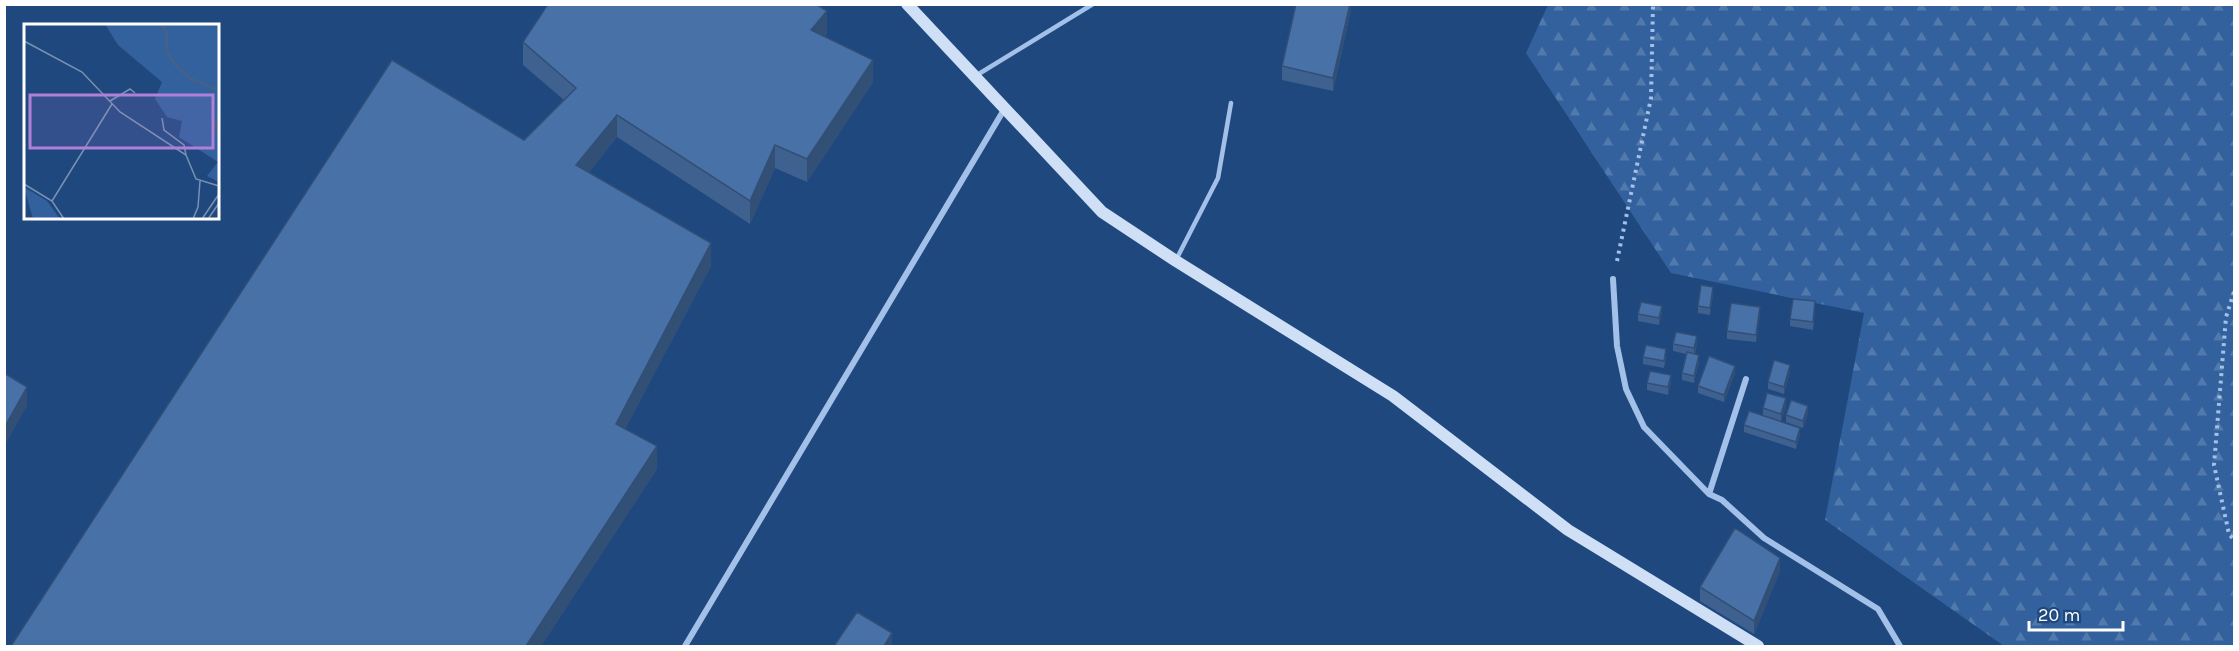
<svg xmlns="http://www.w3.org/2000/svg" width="2239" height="651" font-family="Karla,sans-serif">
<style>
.forest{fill:url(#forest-firs)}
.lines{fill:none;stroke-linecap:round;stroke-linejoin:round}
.path{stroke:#a3c1e8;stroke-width:4;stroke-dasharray:3 4.5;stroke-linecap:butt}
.lane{stroke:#a3c1e8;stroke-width:4.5}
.street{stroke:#a3c1e8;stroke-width:6}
.secondary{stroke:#cedff6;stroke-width:12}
.wall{fill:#3e6190}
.shaded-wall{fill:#324f76}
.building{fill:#4871a8;stroke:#324f76;stroke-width:1.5}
.inset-river{fill:none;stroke:#43618a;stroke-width:3}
.inset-road{fill:none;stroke:#7991b2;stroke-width:1.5}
.view{fill:#b080d9;fill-opacity:0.15;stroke:#b080d9;stroke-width:3}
.inset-edge{fill:none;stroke:#fff;stroke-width:3}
</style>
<defs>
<pattern id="forest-firs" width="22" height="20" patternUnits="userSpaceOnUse" patternTransform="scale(1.5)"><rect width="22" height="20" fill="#32619d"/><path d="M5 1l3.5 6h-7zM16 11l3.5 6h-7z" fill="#5179ac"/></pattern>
</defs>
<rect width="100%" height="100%" fill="#1f487f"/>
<path class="forest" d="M1548 5H2234V646H2004L1825 520 1864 313 1671 273 1526 53Z"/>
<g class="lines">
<path class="path" d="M1617 261 1651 98 1653 4
M2234 292 2226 317 2214 465 2229 534 2234 540"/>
<path class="lane" d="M977 75 1093 4
M1176 260 1218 178 1231 103"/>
<path class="street" d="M1613 279 1617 346 1626 389 1644 427 1709 494 1722 500 1764 538 1878 609 1900 646
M1709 494 1746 379
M685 646 1005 108"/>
<path class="secondary" d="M907 4 1102 212 1176 261 1393 396 1568 530 1758 646"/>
</g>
<path class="wall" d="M1351 4V10L1333 91 1282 80V66Z
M827 34 825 37 873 82 807 182 775 168 750 224 617 137 589 172 711 266 625 429 657 469 541 646H11L564 100 523 65V42Z
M1713 294 1710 315 1698 313V306Z
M1815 308 1813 330 1790 326V319Z
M1662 313 1659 325 1638 321V314Z
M1760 314 1756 342 1727 339V331Z
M1697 343 1695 354 1699 362 1694 383 1682 380V373L1686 354 1673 351V344Z
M1666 356 1664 368 1643 364V357Z
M1790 372 1784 394 1768 389V382Z
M1735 373 1724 402 1698 393V386Z
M1671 382 1668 395 1647 390V383Z
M1786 406 1781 421 1766 416 1800 435 1796 449 1744 432V425L1763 416V408Z
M1808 413 1803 428 1786 422V415Z
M1780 571 1754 634 1700 601V587Z"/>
<path class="shaded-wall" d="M1350 4H1351V10L1333 91V78Z
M827 11V34L811 53V30Z
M873 60V82L807 182V159Z
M617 115V137L576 188V165Z
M775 145V168L750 224V201Z
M711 243V266L616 447V424Z
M1713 287V294L1710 315V308Z
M1662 306V313L1659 325V318Z
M1760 307V314L1756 342V335Z
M1697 336V343L1694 355V348Z
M1699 355V362L1694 383V376Z
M1790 365V372L1784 394V387Z
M1735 366V373L1724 402V395Z
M1671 375V382L1668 395V387Z
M27 387V406L4 447V428Z
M1786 398V406L1781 421V414Z
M1808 406V413L1803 428V421Z
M1800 428V435L1796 449V442Z
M657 446V469L541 646H526Z
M1780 558V571L1754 634V621Z
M892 633V646H884Z"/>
<path class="building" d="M548 4H816L827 11 811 30 873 60 807 159 775 145 750 201 617 115 576 165 711 243 616 424 657 446 526 646H11L392 60 524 140 576 88 523 42Z
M1296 4H1350L1333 78 1282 66Z
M1701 285 1713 287 1710 308 1698 306Z
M1793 299 1815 301 1813 322 1790 319Z
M1641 302 1662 306 1659 318 1638 314Z
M1731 303 1760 307 1756 335 1727 331Z
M1676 332 1697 336 1694 348 1673 344Z
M1646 345 1666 349 1664 361 1643 357Z
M1687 352 1699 355 1694 376 1682 373Z
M1709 356 1735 366 1724 395 1698 386Z
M1774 360 1790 365 1784 387 1768 382Z
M1650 371 1671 375 1668 387 1647 383Z
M4 373 27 387 4 428Z
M1767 393 1786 398 1781 414 1763 408Z
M1791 400 1808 406 1803 421 1786 415Z
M1749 411 1800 428 1796 442 1744 425Z
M1735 528 1780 558 1754 621 1700 587Z
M857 612 892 633 884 646H834Z"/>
<g transform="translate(24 24)">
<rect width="195" height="195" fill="#1f487f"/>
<path d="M81 0H195V158L183 152 194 138 155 113 158 97 143 93 131 75 138 58 94 21ZM0 163 23 177 36 195H9Z" fill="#32619d"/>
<path class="inset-river" d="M137 0 143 8 142 27 150 39 165 54 195 66M195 89 191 105 195 111"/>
<path class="inset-road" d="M0 17 58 48 96 88 162 131 172 155 195 162M86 77 106 65 111 69M138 94 140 106 160 121 162 131M0 160 28 177 40 195M28 177 88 80M169 195 174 183 176 157M178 195 195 170M184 195 195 179"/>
<path class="view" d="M6 71H189V124H6Z"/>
<rect width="195" height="195" class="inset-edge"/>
</g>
<rect width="2239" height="651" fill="none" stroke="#ffffff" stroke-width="12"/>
<path d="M2029 621v9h94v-9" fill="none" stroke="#ffffff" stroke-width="3"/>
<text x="2038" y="621" font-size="18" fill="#ffffff" stroke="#1f487f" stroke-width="4.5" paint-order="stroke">20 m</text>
</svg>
